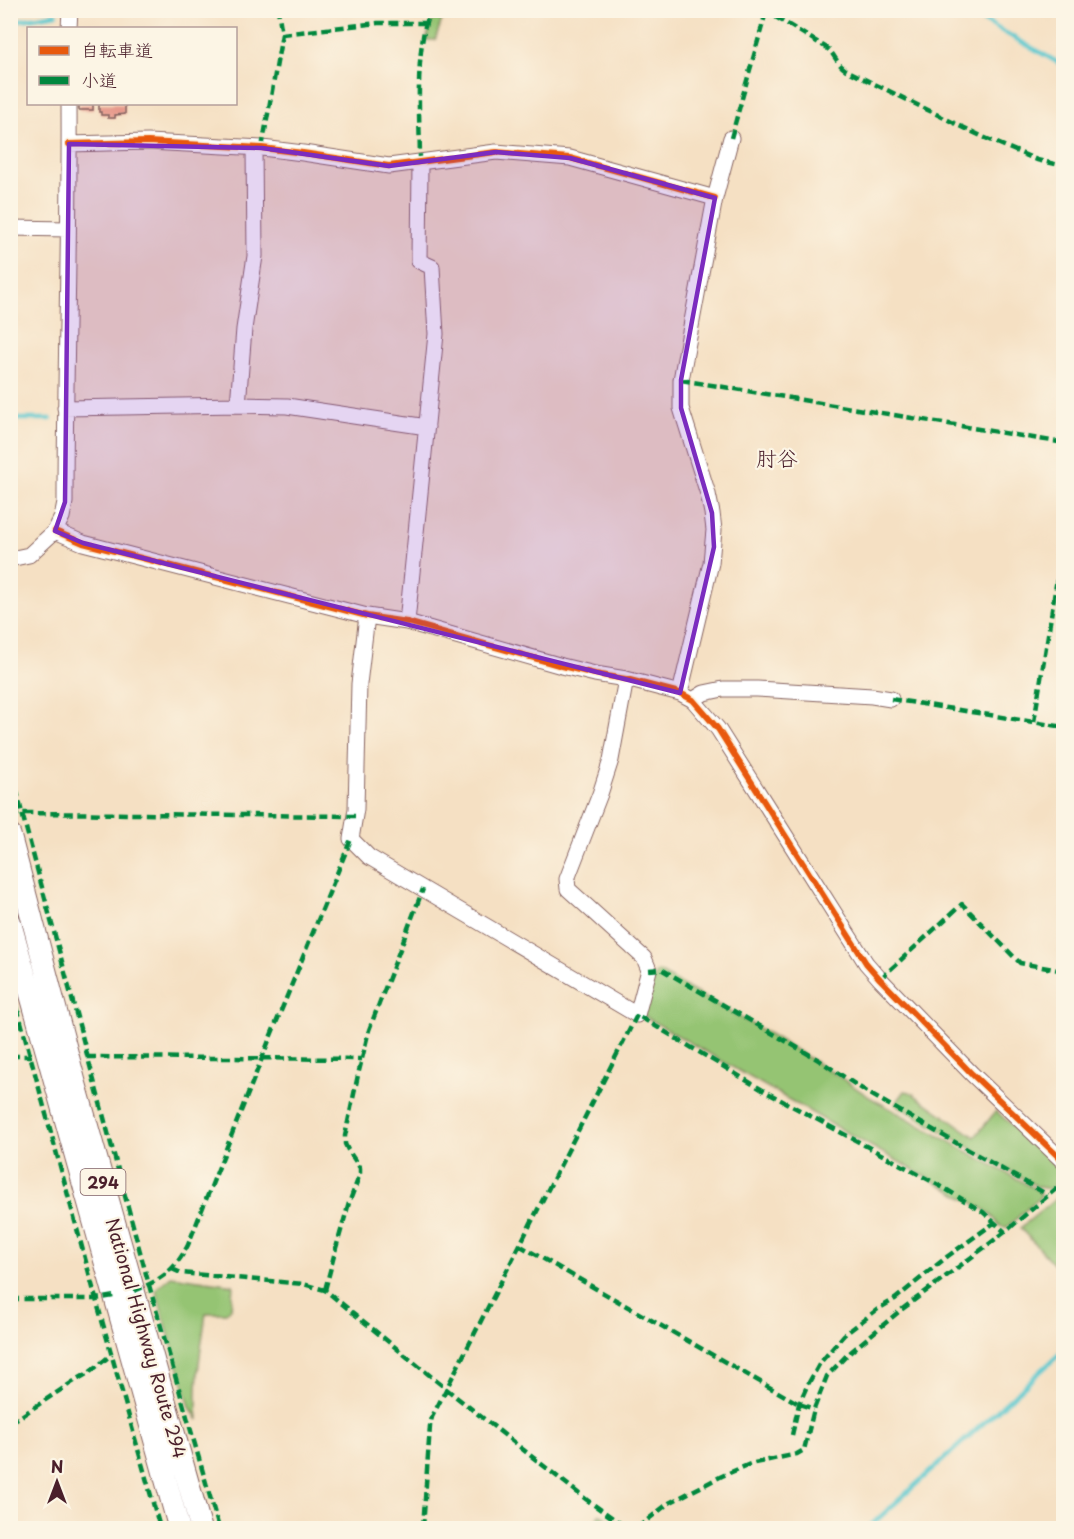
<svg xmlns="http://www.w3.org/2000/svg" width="1074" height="1539" font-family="'Playpen Sans','Klee One',sans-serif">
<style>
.green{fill:#95c473;stroke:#70724f;stroke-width:1.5}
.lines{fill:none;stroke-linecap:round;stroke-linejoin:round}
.stream{stroke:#5ac7ce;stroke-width:4.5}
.building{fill:#e48d80}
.minor-casing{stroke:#866360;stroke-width:17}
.highway-casing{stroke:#866360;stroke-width:23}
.minor{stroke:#fff;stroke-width:15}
.highway{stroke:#fff;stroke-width:21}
.quiet{stroke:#00873e;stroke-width:4.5;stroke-dasharray:9 4.5;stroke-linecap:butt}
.cycleway-casing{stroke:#fcf5e5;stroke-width:10}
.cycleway{stroke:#e8590c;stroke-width:6}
.marked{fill:#7b2cbf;fill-opacity:0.2;stroke:#7b2cbf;stroke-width:4.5;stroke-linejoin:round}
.labels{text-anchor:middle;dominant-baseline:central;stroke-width:4.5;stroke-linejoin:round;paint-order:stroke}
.shield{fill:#fcf5e5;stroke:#7f5f63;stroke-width:1.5}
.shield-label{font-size:16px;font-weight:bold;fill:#4a1f2b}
.street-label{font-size:18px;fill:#4a1f2b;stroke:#fcf5e5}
.quarter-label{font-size:21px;fill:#4a1f2b;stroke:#fcf5e5}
</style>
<rect width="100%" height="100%" fill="#fcf5e5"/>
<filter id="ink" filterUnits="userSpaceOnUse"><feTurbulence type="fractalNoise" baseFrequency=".0167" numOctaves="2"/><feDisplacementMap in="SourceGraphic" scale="12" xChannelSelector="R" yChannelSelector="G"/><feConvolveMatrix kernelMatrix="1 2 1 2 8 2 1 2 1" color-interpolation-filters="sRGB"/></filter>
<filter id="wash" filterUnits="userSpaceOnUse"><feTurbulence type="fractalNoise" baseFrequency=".008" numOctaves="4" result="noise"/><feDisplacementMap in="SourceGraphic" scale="24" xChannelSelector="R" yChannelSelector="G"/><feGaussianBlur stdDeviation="1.35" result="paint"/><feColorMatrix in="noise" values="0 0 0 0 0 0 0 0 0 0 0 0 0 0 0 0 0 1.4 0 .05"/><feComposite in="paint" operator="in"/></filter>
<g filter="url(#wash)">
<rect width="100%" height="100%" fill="#f5e0c3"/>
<path class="green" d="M435 11H445L435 40H426Z
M659 972 771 1035 835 1074 871 1098 1039 1191 1041 1196 1007 1227C999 1228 998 1223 993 1217 990 1213 985 1211 982 1208L833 1125 647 1018 641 1013 656 973Z
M905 1091 910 1092 975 1137 996 1111 1063 1171V1177L1050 1189 1038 1187 895 1104Z
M1063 1193V1274L1020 1228Z
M171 1276 233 1285 231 1308 226 1313H206C201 1349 194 1385 198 1420L190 1407 156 1291 158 1287Z
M599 1514 617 1524 622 1528H593Z"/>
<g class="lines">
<path class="stream" d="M965 10 1064 66
M10 22 56 14
M10 419H50
M868 1528 1064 1350"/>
</g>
<g id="blocks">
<path class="building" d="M79 104H93V110H79Z
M99 104H125V114L115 115V118H108V115H101V112H99Z"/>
</g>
</g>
<g filter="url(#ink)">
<use href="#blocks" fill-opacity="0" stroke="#866360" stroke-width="1.5"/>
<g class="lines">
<defs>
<path id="minor" d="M69 28 70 10
M69 144 148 142 262 148 303 153 389 166 496 152 570 158 715 198
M10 228 68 229
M238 405 244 329 255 256 254 148
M65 408 238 405 287 406 427 427
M55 531 83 543 367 616 407 622 562 666 595 674 626 679 680 693 693 700 718 729 866 963 880 979 972 1074 1064 1162
M10 559 29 555 55 531 62 517 65 502C65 369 70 236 69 104
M367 616 359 684 356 809 351 839 369 857 637 1015 649 970 644 958 568 889 567 879 600 794 611 760 626 679
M407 622 436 334 432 267 419 261 420 163
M680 693 711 563 714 530 712 513 708 494 681 408V380L715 198 731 138
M693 700 704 693 723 689H757L872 696 891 699"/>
<path id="highway" d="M10 835 75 1082 201 1528
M10 921 179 1528"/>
</defs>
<use href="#minor" class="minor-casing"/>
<use href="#highway" class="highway-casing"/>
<use href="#minor" class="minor"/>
<use href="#highway" class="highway"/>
<path class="quiet" d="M764 10 827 48C835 55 837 64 846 70L983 137 1037 160 1064 166
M282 34 378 23H425
M731 138 766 12
M262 148 282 34 278 10
M420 163C420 118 414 52 430 10
M681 380 1064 443
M891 699 1064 727
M1034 722 1064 535
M10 762 22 813 149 1285 219 1528
M10 815 22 813 355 816
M649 970 661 969 817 1059 870 1094 1048 1195
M880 979 962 904 1020 963 1064 971
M10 981 96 1299 160 1528
M10 1056H31
M87 1057 362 1059
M519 1245 799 1404 814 1409
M172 1269 181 1273 303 1284 325 1290 455 1396 587 1500 627 1528
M325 1290 336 1248 349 1203 360 1174V1168L348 1150 345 1144V1136L358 1075 369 1030 423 889
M134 1291C162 1279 174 1272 188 1245L270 1038 351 839
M10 1299H96L114 1296
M10 1422 20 1417 71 1383 90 1372 112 1354
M792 1435 799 1404 807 1386 820 1363 844 1335 878 1309 895 1299 948 1256 994 1223
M423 1528 430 1426 432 1417 637 1015 766 1092 944 1188 983 1212 1005 1232
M637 1528 669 1503 722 1476 750 1464 797 1454 804 1450 814 1409 827 1376 847 1355 901 1310 1005 1232 1064 1182"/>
<defs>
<path id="cycleway" d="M69 144 148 142 262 148 303 153 389 166 496 152 570 158 715 198
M55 531 83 543 367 616 407 622 562 666 595 674 626 679 680 693 693 700 718 729 866 963 880 979 972 1074 1064 1162"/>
</defs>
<use href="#cycleway" class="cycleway-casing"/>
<use href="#cycleway" class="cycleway"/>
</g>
</g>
<path class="marked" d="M69 144 262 148 389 166 496 152 570 158 715 198 681 380V408L712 513 714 547 680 693 83 543 55 531 65 502Z"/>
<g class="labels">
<rect class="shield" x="80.5" y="1169" width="45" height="26" rx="4.5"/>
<g class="shield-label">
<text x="103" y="1182">294</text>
</g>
<g class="street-label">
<text transform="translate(147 1338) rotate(74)">National Highway Route 294</text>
</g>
<g class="quarter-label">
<text x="777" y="457">肘谷</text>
</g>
</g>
<rect width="1074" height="1539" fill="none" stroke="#fcf5e5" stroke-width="36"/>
<rect x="27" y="27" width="210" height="78" fill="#fcf5e5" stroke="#b59f9b" stroke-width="1.5"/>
<rect x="39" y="46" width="30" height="9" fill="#e8590c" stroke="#b59f9b" stroke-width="1.5"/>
<text x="81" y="57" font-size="18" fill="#4a1f2b">自転車道</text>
<rect x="39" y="76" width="30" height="9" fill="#00873e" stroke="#b59f9b" stroke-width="1.5"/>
<text x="81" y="87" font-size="18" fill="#4a1f2b">小道</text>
<g transform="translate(57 1482)" stroke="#fcf5e5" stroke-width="4.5" paint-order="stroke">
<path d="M0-4.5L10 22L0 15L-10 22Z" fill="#4a1f2b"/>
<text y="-9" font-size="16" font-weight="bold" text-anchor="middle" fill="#4a1f2b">N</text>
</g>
</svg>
